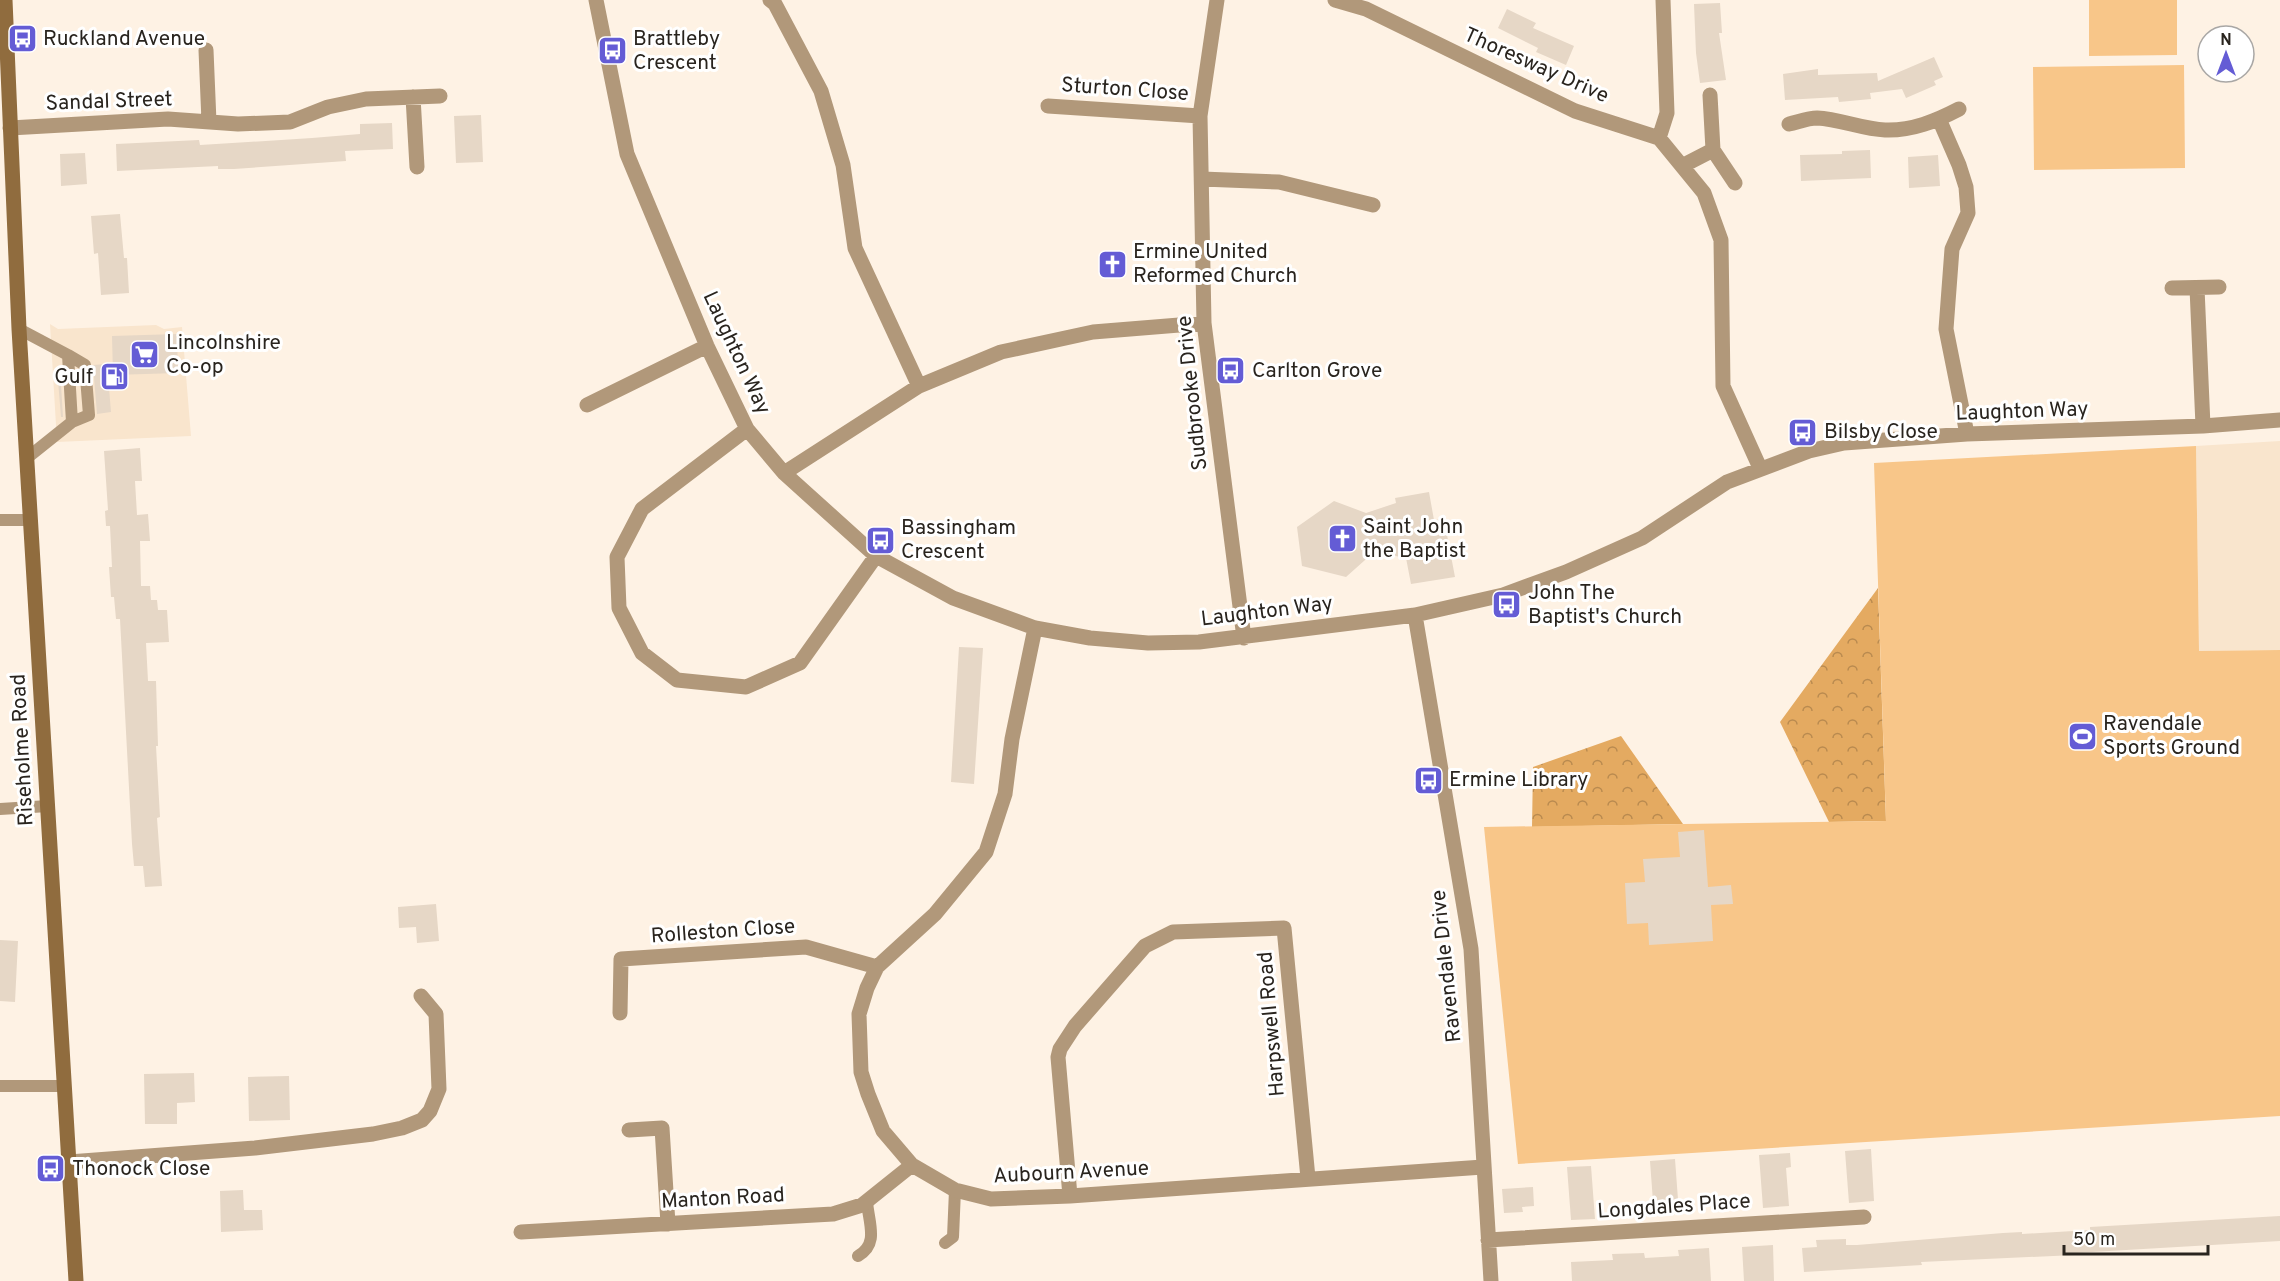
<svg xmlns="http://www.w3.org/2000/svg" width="2280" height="1281" font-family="Overpass,sans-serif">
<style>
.built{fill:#f9e5cd}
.forest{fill:url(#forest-crowns)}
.park{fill:#f8c689}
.building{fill:#e6d7c6}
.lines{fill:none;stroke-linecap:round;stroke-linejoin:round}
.lane{stroke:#b1987a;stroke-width:12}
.street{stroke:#b1987a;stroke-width:15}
.secondary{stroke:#906c3e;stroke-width:15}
.labels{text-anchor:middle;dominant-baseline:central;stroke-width:6;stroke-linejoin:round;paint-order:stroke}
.poi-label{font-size:21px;fill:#29241e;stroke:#fff;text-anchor:start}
.street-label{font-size:21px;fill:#29241e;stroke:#fff}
</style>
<defs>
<pattern id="forest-crowns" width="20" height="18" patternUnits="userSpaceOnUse" patternTransform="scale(1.5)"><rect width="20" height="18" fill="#e4aa61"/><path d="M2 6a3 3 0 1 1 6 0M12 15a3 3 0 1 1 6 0" fill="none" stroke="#b98a4f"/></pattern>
</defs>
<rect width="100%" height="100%" fill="#fef2e4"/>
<path class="built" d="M50 324 58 329 156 325 164 329 182 327 191 436 57 442Z
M2280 441V650L2199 651 2196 446Z"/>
<path class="forest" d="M1878 588 1886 821 1829 822 1780 722Z
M1621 736 1683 824 1532 827 1533 767Z"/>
<path class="park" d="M2089 0H2177V55L2089 56Z
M2184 65 2185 168 2034 170 2033 67Z
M2196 446 2199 651 2280 650V1116L1518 1164 1484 827 1886 821 1874 463Z"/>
<path class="building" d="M1720 3 1722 33H1719L1726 80 1700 83 1696 53 1694 4Z
M1507 9 1536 23 1533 28 1574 46 1566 65 1536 52 1538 48 1498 28Z
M1934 57 1943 77 1934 81 1936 85 1906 98 1902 89 1870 93 1871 99 1839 102 1838 97 1785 100 1783 74 1818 69V75L1877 73 1878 81Z
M481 115 483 162 456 163 454 116Z
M392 123 393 149 345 151 346 161 234 169H218V166L117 171 116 144 199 140 200 145 312 138 360 134V124Z
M1870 150 1871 178 1801 181 1800 155 1842 154V151Z
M85 153 87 184 61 186 60 154Z
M1938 155 1940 186 1909 188 1908 157Z
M120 214 124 258H127L129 293 101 295 98 253 94 254 91 216Z
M177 334 178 373 113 375 112 336Z
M107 364 111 412 97 414 93 365Z
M57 368H60L63 417H61Z
M140 448 142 481H135L137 515 148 514 150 541H140L141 586H150L151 600H157L158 610H167L169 642 146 643 148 681H156L158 746H156L160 817 157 818 162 886 145 887 143 866H134L132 844 120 619H116L114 597H111L109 567H112L110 526H106L105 511 108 510 104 451Z
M1429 492 1434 520 1444 519 1455 577 1411 584 1406 558 1374 552 1346 577 1302 566 1297 527 1334 501 1366 513 1396 503 1395 498Z
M959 647 983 648 974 784 951 782Z
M1704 830 1708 887 1731 885 1733 904 1711 905 1713 941 1649 945 1648 923 1627 924 1625 883 1645 882 1643 859 1680 857 1678 832Z
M436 904 439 941 417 943 416 927 399 928 398 907Z
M0 940 18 941 15 1002 0 1001Z
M194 1073 195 1102 177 1103V1124H145L144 1074Z
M289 1076 290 1120 249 1121 248 1077Z
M1871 1149 1874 1201 1849 1203 1845 1151Z
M1790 1153 1791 1167 1786 1168 1789 1206 1763 1208 1759 1155Z
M1675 1159 1679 1213 1654 1215 1650 1161Z
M1591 1166 1595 1219 1571 1220 1567 1167Z
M1533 1187 1534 1206 1522 1207 1523 1212 1504 1213 1502 1189Z
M243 1190 244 1210H262L263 1230 221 1232 220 1191Z
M2280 1216V1241L2075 1253V1255L1921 1262 1922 1265 1804 1272 1802 1248 1817 1247 1816 1240 1846 1239V1245H1857L2003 1233 2022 1232V1234L2090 1230V1227Z
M1773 1245 1774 1281H1744L1742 1247Z
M1709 1248 1711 1281H1572L1571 1262 1613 1260 1612 1254 1644 1253 1645 1258 1679 1256 1678 1250Z"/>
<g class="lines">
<path class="lane" d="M19 329 68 355 72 422 27 458
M68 355 85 365 89 415 72 422
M0 520H31
M0 809 48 806
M0 1086H64
M945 1243 953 1237 955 1190
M858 1256C879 1244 869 1224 867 1202"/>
<path class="street" d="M596 0 627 154 707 346 747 429 784 473 876 556 953 598 1035 628 1090 638 1148 643 1199 642 1415 615 1503 595 1566 572 1642 538 1727 482 1809 451 1844 443 1967 434 2203 426 2280 420
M770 0 775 4 821 91 843 165 855 248 919 386
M1217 0 1200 116 1204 323 1244 638
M1335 0 1366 9 1575 111 1659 138 1704 193 1721 240 1723 386 1760 468
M206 50 209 122
M413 97 417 167
M1048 106 1200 116
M1939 119 1959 165 1966 187 1968 213 1952 249 1946 329 1967 434
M1789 124C1798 122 1808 118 1817 118 1840 119 1862 129 1885 130 1912 131 1936 121 1959 109
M10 128 168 119 238 124 290 122 328 107 366 99 440 96
M1659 138 1667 113 1663 0
M1713 150 1735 183
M1682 166 1713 150 1710 95
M1202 179 1279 182 1373 205
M2172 288 2219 287
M2197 288 2203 426
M587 405 707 346
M747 429 642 509 617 557 619 608 642 653 677 680 746 687 800 663 876 556
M784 473 919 386 1001 352 1093 332 1204 323
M1415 615 1471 949 1491 1281
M1035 628 1012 739 1005 794 986 852 935 914 877 967 867 988 859 1014 861 1072 868 1094 883 1131 912 1165 955 1190 991 1199 1070 1196 1483 1167
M620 1013 621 959 806 947 877 967
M629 1130 662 1128 668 1224
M69 1162 255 1148 373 1134 402 1128 422 1120 430 1111 439 1089 436 1014 421 996
M1070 1196 1058 1057 1060 1049 1075 1026 1145 946 1173 932 1284 928 1308 1178
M521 1232 833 1214 862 1205 912 1165
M1488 1240 1864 1217"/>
<path class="secondary" d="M5 0 19 329 76 1281"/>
</g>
<defs>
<symbol id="bus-square" viewBox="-11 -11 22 22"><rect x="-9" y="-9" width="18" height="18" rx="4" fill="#645cd5" stroke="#fff"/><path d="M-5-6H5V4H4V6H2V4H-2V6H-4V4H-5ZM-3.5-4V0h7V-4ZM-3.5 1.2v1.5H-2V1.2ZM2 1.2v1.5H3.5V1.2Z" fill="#fff"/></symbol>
<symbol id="church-square" viewBox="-11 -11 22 22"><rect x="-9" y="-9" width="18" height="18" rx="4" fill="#645cd5" stroke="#fff"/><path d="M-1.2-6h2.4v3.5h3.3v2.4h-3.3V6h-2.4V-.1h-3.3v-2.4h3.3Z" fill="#fff"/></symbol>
<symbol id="supermarket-square" viewBox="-11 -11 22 22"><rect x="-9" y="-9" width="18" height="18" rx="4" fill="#645cd5" stroke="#fff"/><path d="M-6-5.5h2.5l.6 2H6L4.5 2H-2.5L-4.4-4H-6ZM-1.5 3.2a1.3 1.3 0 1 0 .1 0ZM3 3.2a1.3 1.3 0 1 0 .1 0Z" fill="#fff"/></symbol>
<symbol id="fuel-square" viewBox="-11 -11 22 22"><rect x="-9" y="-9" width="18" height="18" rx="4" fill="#645cd5" stroke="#fff"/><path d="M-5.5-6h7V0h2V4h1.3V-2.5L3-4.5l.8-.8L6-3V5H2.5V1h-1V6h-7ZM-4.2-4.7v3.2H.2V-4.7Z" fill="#fff"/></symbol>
<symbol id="stadium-square" viewBox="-11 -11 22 22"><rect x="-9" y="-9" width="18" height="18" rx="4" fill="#645cd5" stroke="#fff"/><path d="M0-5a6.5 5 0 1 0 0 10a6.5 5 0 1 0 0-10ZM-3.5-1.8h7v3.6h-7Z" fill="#fff"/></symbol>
</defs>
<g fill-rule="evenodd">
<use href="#bus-square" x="6" y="22" width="33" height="33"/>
<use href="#bus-square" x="596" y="34" width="33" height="33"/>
<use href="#church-square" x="1096" y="248" width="33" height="33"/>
<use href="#supermarket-square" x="128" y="338" width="33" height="33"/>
<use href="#bus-square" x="1214" y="354" width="33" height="33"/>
<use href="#fuel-square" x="98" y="360" width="33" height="33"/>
<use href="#bus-square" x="1786" y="416" width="33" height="33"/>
<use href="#church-square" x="1326" y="522" width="33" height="33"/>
<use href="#bus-square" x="864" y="524" width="33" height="33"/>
<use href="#bus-square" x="1490" y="588" width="33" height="33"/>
<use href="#stadium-square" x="2066" y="720" width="33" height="33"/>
<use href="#bus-square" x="1412" y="764" width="33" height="33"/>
<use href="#bus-square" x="34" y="1152" width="33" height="33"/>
</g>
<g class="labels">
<g class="poi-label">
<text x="43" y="39">Ruckland Avenue</text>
<text x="633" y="39">Brattleby<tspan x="633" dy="24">Crescent</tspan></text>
<text x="1133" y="252">Ermine United<tspan x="1133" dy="24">Reformed Church</tspan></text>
<text x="166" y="343">Lincolnshire<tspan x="166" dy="24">Co-op</tspan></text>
<text x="1252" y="371">Carlton Grove</text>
<text x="93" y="377" text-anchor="end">Gulf</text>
<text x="1824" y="432">Bilsby Close</text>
<text x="1363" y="527">Saint John<tspan x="1363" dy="24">the Baptist</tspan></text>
<text x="901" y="528">Bassingham<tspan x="901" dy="24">Crescent</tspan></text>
<text x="1528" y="593">John The<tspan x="1528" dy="24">Baptist's Church</tspan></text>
<text x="2103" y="724">Ravendale<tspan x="2103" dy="24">Sports Ground</tspan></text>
<text x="1449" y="780">Ermine Library</text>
<text x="72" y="1169">Thonock Close</text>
</g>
<g class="street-label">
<text transform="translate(1536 66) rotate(24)">Thoresway Drive</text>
<text transform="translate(1125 90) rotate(4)">Sturton Close</text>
<text transform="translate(109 102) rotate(-2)">Sandal Street</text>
<text transform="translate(736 353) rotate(65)">Laughton Way</text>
<text transform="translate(1193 393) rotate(-96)">Sudbrooke Drive</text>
<text transform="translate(2022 412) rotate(-2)">Laughton Way</text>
<text transform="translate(1267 612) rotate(-7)">Laughton Way</text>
<text transform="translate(23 750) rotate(-93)">Riseholme Road</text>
<text transform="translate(723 932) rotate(-4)">Rolleston Close</text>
<text transform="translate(1447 966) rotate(-96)">Ravendale Drive</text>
<text transform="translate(1272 1024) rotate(-95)">Harpswell Road</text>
<text transform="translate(1071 1173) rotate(-3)">Aubourn Avenue</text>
<text transform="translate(723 1199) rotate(-3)">Manton Road</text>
<text transform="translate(1674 1207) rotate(-4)">Longdales Place</text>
</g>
</g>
<g transform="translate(2226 54)"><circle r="28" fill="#ffffff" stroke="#a9a7a5" stroke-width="1.5"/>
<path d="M0-4.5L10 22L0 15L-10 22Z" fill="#645cd5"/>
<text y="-9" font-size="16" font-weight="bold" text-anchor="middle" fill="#29241e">N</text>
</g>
<path d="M2064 1245v9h144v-9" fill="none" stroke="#29241e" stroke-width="3"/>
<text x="2073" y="1245" font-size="18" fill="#29241e" stroke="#ffffff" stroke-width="4.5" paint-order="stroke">50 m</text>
</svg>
